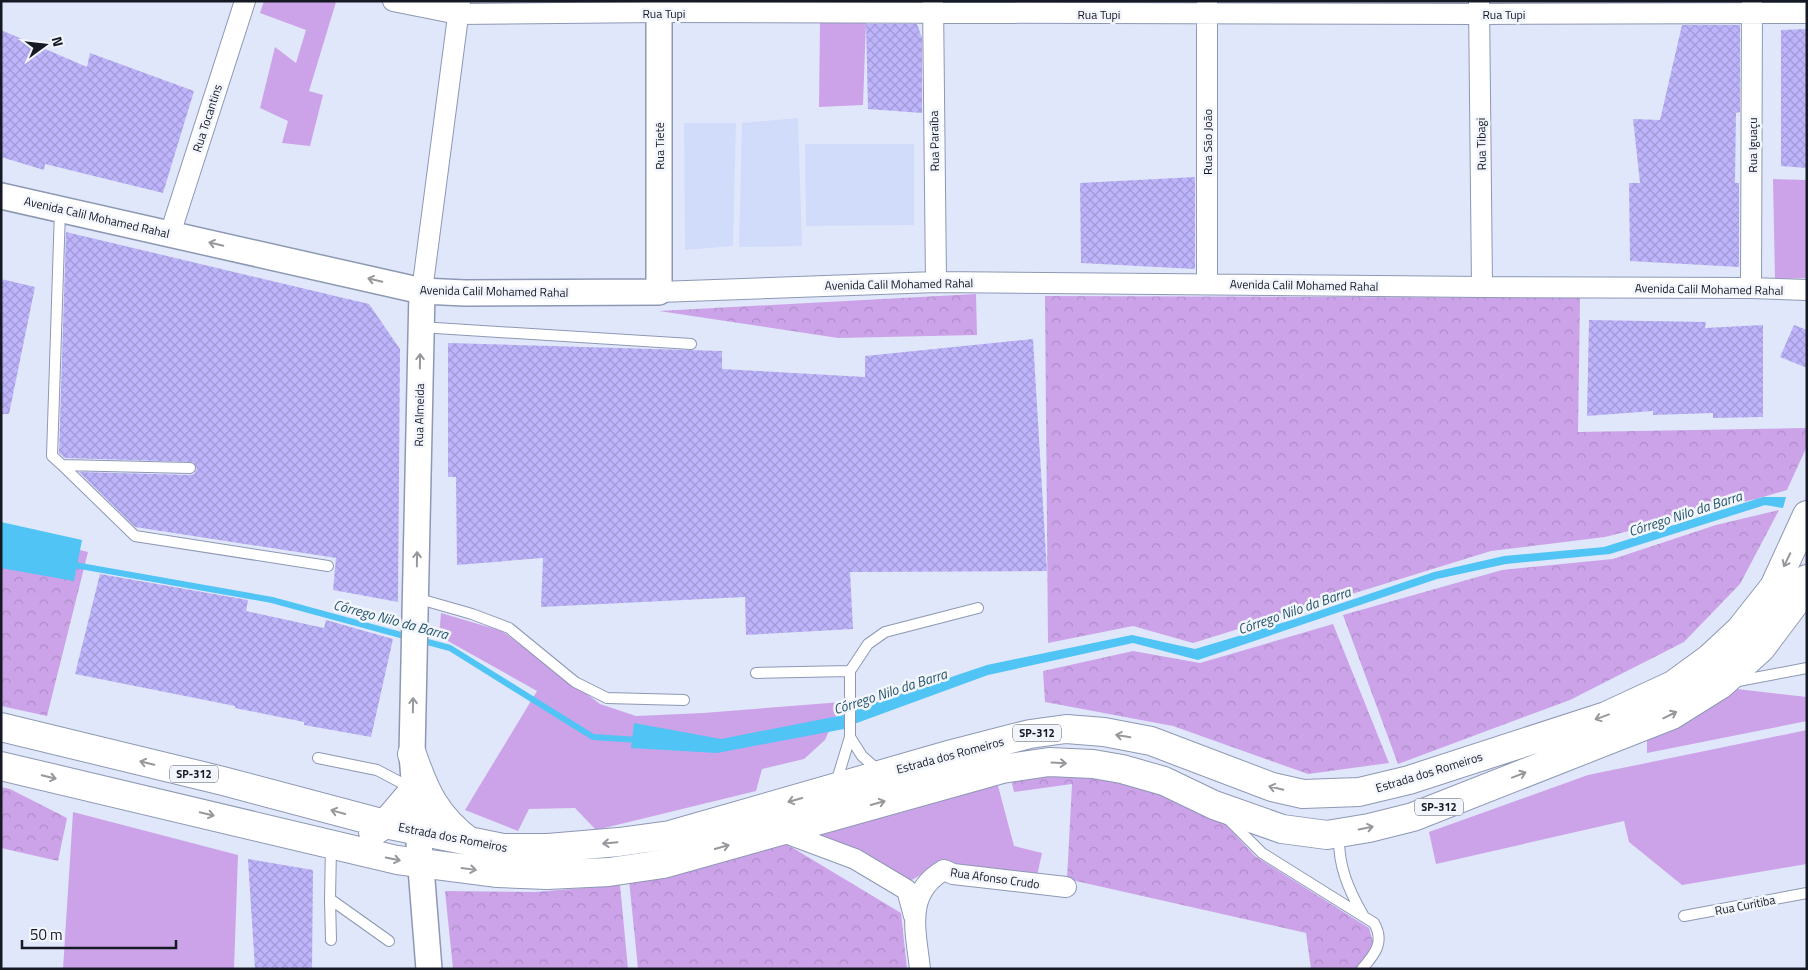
<svg xmlns="http://www.w3.org/2000/svg" width="1808" height="970" font-family="'Titillium Web',sans-serif">
<style>
.built{fill:#d1dcfa}
.green{fill:#cca3e9}
.forest{fill:url(#forest-crowns)}
.water{fill:#4fc4f5}
.lines{fill:none;stroke-linecap:round;stroke-linejoin:round}
.stream{stroke:#4fc4f5;stroke-width:6}
.building{fill:url(#building-cross-hatch)}
.service-casing{stroke:#8d98b4;stroke-width:12}
.minor-casing{stroke:#8d98b4;stroke-width:22}
.tertiary-casing{stroke:#8d98b4;stroke-width:28}
.primary-casing{stroke:#8d98b4;stroke-width:30}
.service{stroke:#fff;stroke-width:10}
.minor{stroke:#fff;stroke-width:20}
.tertiary{stroke:#fff;stroke-width:25}
.primary{stroke:#fff;stroke-width:28}
.oneway{stroke:#96989c}
.labels{text-anchor:middle;dominant-baseline:central;stroke-width:5;stroke-linejoin:round;paint-order:stroke}
.shield{fill:#f2f5fb;stroke:#575b64;stroke-width:1}
.shield-label{font-size:11px;font-weight:bold;fill:#151924}
.street-label{font-size:12px;fill:#151924;stroke:#f2f5fb}
.water-label{font-size:14px;font-style:italic;fill:#26566a;stroke:#f2f5fb}
</style>
<defs>
<pattern id="forest-crowns" width="20" height="18" patternUnits="userSpaceOnUse" patternTransform="scale(1.25)"><rect width="20" height="18" fill="#cca3e9"/><path d="M2 6a3 3 0 1 1 6 0M12 15a3 3 0 1 1 6 0" fill="none" stroke="#ae8cc8"/></pattern>
<pattern id="building-cross-hatch" width="8" height="8" patternUnits="userSpaceOnUse" patternTransform="scale(1.25)"><rect width="8" height="8" fill="#beb4fb"/><path d="M0 0l8 8M0 8l8-8" fill="none" stroke="#a29ad7"/></pattern>
</defs>
<rect width="100%" height="100%" fill="#e0e7fa"/>
<path class="built" d="M798 118 802 246 739 247 742 123Z
M684 123H736L733 246 685 250Z
M805 144H914V225L806 226Z"/>
<path class="green" d="M264 1 336 2 309 91 323 95 310 146 282 143 288 121 260 108 275 47 296 63 306 30 260 13Z
M866 22 863 105 819 107 820 23Z
M1773 179 1807 180V278L1775 279Z
M441 613 502 631 600 704 636 716 703 713 842 702 825 740 804 759 762 769 756 791 596 830 575 808 529 809 518 831 465 810 537 691 439 636Z
M1737 689 1807 697V721L1647 753V733Z
M1807 730V864L1682 885 1629 842 1624 821 1436 864 1429 832 1588 775Z
M997 782 1014 846 1042 853 1037 876 957 866 947 860 910 881 861 850 806 831Z
M73 812 238 855 234 969H63Z"/>
<path class="forest" d="M976 294 977 335 838 338 659 311Z
M1045 296 1580 298 1578 432 1807 428V446L1787 490 1763 497 1605 537 1491 551 1193 643 1133 626 1048 643Z
M1779 510 1740 584 1684 642 1570 700 1398 764 1343 615 1502 570 1613 559 1716 525Z
M1 530 88 552 47 716 1 706Z
M1333 624 1389 763 1308 774 1173 726 1045 702 1043 671 1133 651 1200 663Z
M1114 773 1213 811 1255 856 1369 928 1373 942 1360 969H1311L1306 933 1067 879 1072 784 1014 792 1010 775Z
M1 787 10 789 67 818 58 861 1 848Z
M778 839 901 913 907 969H638L629 880Z
M620 885 628 969H453L445 891 535 892Z"/>
<path class="water" d="M1763 497H1786L1783 508 1765 505 1610 554 1506 564 1437 579 1198 660 1133 643 988 675 854 724 853 710 987 665 1132 635 1195 649 1292 620 1434 572 1504 556 1604 547Z
M1 522 82 540 74 581 1 568Z
M844 715V729L717 753 631 748 634 723 721 739Z"/>
<g class="lines">
<path class="stream" d="M69 564 272 600 408 637
M420 640 450 648 593 737 639 740"/>
</g>
<path class="building" d="M866 24H917L922 38V113L868 109Z
M1682 25H1740V112L1736 113 1735 183H1739V267L1630 261 1629 183H1640L1633 119 1660 120Z
M1807 29V168L1781 166V30Z
M1 30 87 67 90 53 194 91 163 193 45 164 44 170 1 157Z
M1195 177V269L1081 263 1080 183Z
M66 232 369 304 400 349 398 602 333 590 336 558 135 527 79 472 190 475 194 474 197 469 193 462 65 458 59 453Z
M1 279 35 287 9 414H1Z
M1589 320 1706 322 1705 328 1763 325V417L1713 418V413L1653 415V411L1587 416Z
M1794 325 1807 330V368L1780 357Z
M1033 339 1047 571 850 572 853 629 746 635 745 597 541 607 543 558 457 565 456 477H448V343L722 351V369L865 377V356Z
M100 574 248 600 246 611 324 628 326 620 393 639 371 737 304 725V722L235 708V706L75 674Z
M248 859 313 870 312 969H255Z"/>
<g class="lines">
<defs>
<path id="service" d="M60 210 52 456 62 465 190 468
M420 327 691 344
M62 465 135 536 328 566
M416 598 472 614 509 628 575 682 607 698 684 700
M756 673 850 671 868 644 885 632 978 608
M1733 682 1807 668
M850 737 862 756 879 771
M318 758 377 770 413 789
M836 783 850 737V671
M1227 818 1262 853 1374 923C1385 942 1375 954 1362 969
M1339 835C1338 865 1348 889 1363 915
M331 846 330 899 389 941
M330 899 331 940
M1684 916 1807 893"/>
<path id="minor" d="M393 1 458 14 659 12 1479 14 1807 13
M933 1 936 282
M1479 1 1482 287
M170 234 245 1
M1207 283V1
M1751 288 1752 1
M422 291 460 1
M659 292 936 282 1482 287 1751 288 1807 290
M780 831 855 859 907 890 914 916
M920 969C916 931 904 893 944 870L953 874 1066 887"/>
<path id="tertiary" d="M1 196 422 291 465 293 659 292V1
M422 291 412 754 429 969"/>
<path id="primary" d="M1 727 223 781 385 824 503 848H548L619 842 670 835 952 754 1030 734 1066 729 1104 732 1151 741 1272 787 1303 794 1359 792 1409 780 1606 716 1673 685 1710 658 1740 630 1774 587 1807 515
M412 754C425 792 436 817 470 842
M1 766 397 860 498 873 547 875 609 872 663 864 1002 769 1049 762 1093 764 1122 769 1164 781 1214 805 1282 829 1327 835 1369 828 1413 817 1672 715 1720 685 1761 648 1797 600 1807 579
M373 832 385 824 414 790"/>
</defs>
<use href="#service" class="service-casing"/>
<use href="#minor" class="minor-casing"/>
<use href="#tertiary" class="tertiary-casing"/>
<use href="#primary" class="primary-casing"/>
<use href="#service" class="service"/>
<use href="#minor" class="minor"/>
<use href="#tertiary" class="tertiary"/>
<use href="#primary" class="primary"/>
</g>
<defs><path id="oneway-shaft" d="M-6 0H5M1.5-3L5.5 0L1.5 3" fill="none" stroke-width="1.6" stroke-linecap="round" stroke-linejoin="round" transform="scale(1.25)"/></defs>
<g class="oneway">
<use href="#oneway-shaft" transform="translate(216 244) rotate(-167)"/>
<use href="#oneway-shaft" transform="translate(375 280) rotate(-167)"/>
<use href="#oneway-shaft" transform="translate(420 361) rotate(-89)"/>
<use href="#oneway-shaft" transform="translate(417 559) rotate(-89)"/>
<use href="#oneway-shaft" transform="translate(1787 560) rotate(116)"/>
<use href="#oneway-shaft" transform="translate(413 705) rotate(-89)"/>
<use href="#oneway-shaft" transform="translate(1670 715) rotate(-26)"/>
<use href="#oneway-shaft" transform="translate(1602 717) rotate(160)"/>
<use href="#oneway-shaft" transform="translate(1123 736) rotate(-170)"/>
<use href="#oneway-shaft" transform="translate(147 763) rotate(-166)"/>
<use href="#oneway-shaft" transform="translate(1059 763) rotate(3)"/>
<use href="#oneway-shaft" transform="translate(1519 775) rotate(-21)"/>
<use href="#oneway-shaft" transform="translate(49 777) rotate(13)"/>
<use href="#oneway-shaft" transform="translate(1276 788) rotate(-166)"/>
<use href="#oneway-shaft" transform="translate(795 800) rotate(164)"/>
<use href="#oneway-shaft" transform="translate(878 803) rotate(-16)"/>
<use href="#oneway-shaft" transform="translate(338 812) rotate(-165)"/>
<use href="#oneway-shaft" transform="translate(207 814) rotate(13)"/>
<use href="#oneway-shaft" transform="translate(1366 828) rotate(-12)"/>
<use href="#oneway-shaft" transform="translate(610 843) rotate(175)"/>
<use href="#oneway-shaft" transform="translate(722 847) rotate(-16)"/>
<use href="#oneway-shaft" transform="translate(393 859) rotate(12)"/>
<use href="#oneway-shaft" transform="translate(469 869) rotate(8)"/>
</g>
<g class="labels">
<g class="shield">
<rect x="1013" y="724.5" width="48" height="17" rx="4"/>
<rect x="170" y="765.5" width="48" height="17" rx="4"/>
<rect x="1415" y="798.5" width="48" height="17" rx="4"/>
</g>
<g class="shield-label">
<text x="1037" y="733">SP-312</text>
<text x="194" y="774">SP-312</text>
<text x="1439" y="807">SP-312</text>
</g>
<g class="street-label">
<text x="664" y="13">Rua Tupi</text>
<text x="1099" y="14">Rua Tupi</text>
<text x="1504" y="14">Rua Tupi</text>
<text transform="translate(207 118) rotate(-72)">Rua Tocantins</text>
<text transform="translate(934 141) rotate(-91)">Rua Paraíba</text>
<text transform="translate(1207 142) rotate(-90)">Rua São João</text>
<text transform="translate(1481 144) rotate(-91)">Rua Tibagi</text>
<text transform="translate(1752 145) rotate(-90)">Rua Iguaçu</text>
<text transform="translate(659 146) rotate(-90)">Rua Tietê</text>
<text transform="translate(97 217) rotate(13)">Avenida Calil Mohamed Rahal</text>
<text transform="translate(899 284) rotate(-1)">Avenida Calil Mohamed Rahal</text>
<text transform="translate(1304 285) rotate(1)">Avenida Calil Mohamed Rahal</text>
<text transform="translate(1709 289) rotate(1)">Avenida Calil Mohamed Rahal</text>
<text transform="translate(494 291) rotate(1)">Avenida Calil Mohamed Rahal</text>
<text transform="translate(419 415) rotate(-89)">Rua Almeida</text>
<text transform="translate(950 755) rotate(-15)">Estrada dos Romeiros</text>
<text transform="translate(1429 772) rotate(-17)">Estrada dos Romeiros</text>
<text transform="translate(453 837) rotate(11)">Estrada dos Romeiros</text>
<text transform="translate(995 878) rotate(8)">Rua Afonso Crudo</text>
<text transform="translate(1745 905) rotate(-11)">Rua Curitiba</text>
</g>
<g class="water-label">
<text transform="translate(1685 513) rotate(-18)">Córrego Nilo da Barra</text>
<text transform="translate(1294 610) rotate(-19)">Córrego Nilo da Barra</text>
<text transform="translate(391 619) rotate(15)">Córrego Nilo da Barra</text>
<text transform="translate(890 691) rotate(-18)">Córrego Nilo da Barra</text>
</g>
</g>
<rect width="1808" height="970" fill="none" stroke="#151924" stroke-width="5"/>
<g transform="translate(45 45) rotate(75)" stroke="#f2f5fb" stroke-width="4" paint-order="stroke">
<path d="M0-4L9 19L0 12L-9 19Z" fill="#151924"/>
<text y="-8" font-size="14" font-weight="bold" text-anchor="middle" fill="#151924">N</text>
</g>
<path d="M22 940v8h154v-8" fill="none" stroke="#151924" stroke-width="2.5"/>
<text x="30" y="940" font-size="15" fill="#151924" stroke="#f2f5fb" stroke-width="4" paint-order="stroke">50 m</text>
</svg>
